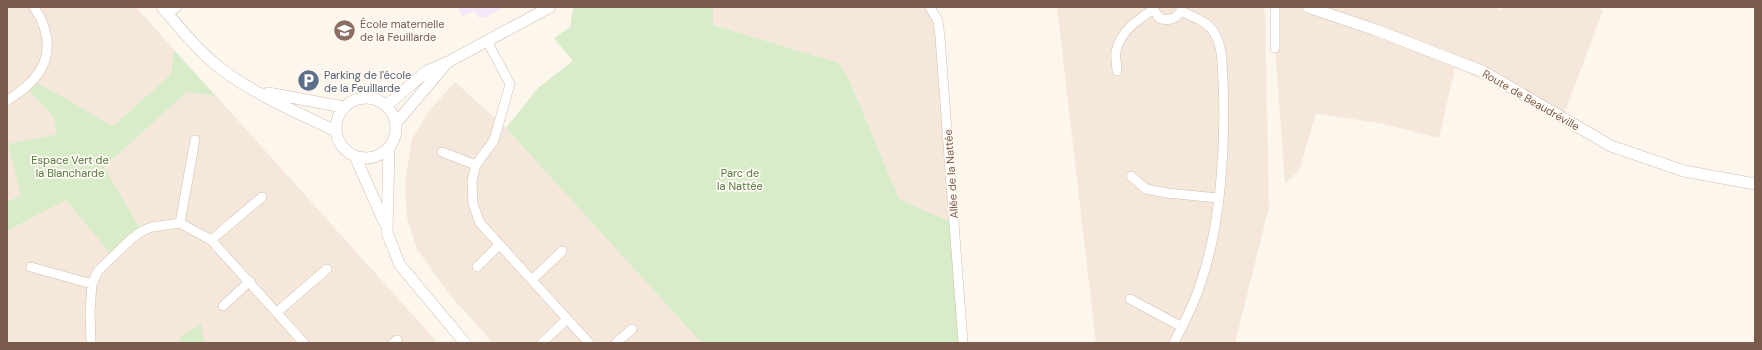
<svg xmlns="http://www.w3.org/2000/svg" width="1762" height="350" font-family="'DM Sans',sans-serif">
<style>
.residential{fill:#f5e8da}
.education{fill:#f3e8fa}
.green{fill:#d8ecc9}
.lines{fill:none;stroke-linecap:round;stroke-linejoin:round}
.minor-casing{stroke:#d1beb0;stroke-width:10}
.tertiary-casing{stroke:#d1beb0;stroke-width:12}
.minor{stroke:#fff;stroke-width:9}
.tertiary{stroke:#fff;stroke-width:11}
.labels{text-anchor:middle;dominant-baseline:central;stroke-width:3.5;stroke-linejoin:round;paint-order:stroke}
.education-label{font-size:11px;fill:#785e54;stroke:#fffaf3;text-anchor:start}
.service-label{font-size:11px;fill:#4e5e75;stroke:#fffaf3;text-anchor:start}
.street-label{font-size:11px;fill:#7a5c4d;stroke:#fffaf3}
.park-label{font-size:11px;fill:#537a41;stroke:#fffaf3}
</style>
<rect width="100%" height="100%" fill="#fdf6ec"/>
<path class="residential" d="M7 7H136L174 50 171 74 113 126 29 91 53 116 57 134 9 144 21 195 7 202Z
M713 7H930L933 11 955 224 899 200 848 77 839 63 713 25Z
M1057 7H1263L1265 12 1269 207 1235 343H1096Z
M1275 7H1495L1502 10 1503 7H1596L1603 10 1564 114 1455 68 1439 138 1384 124 1316 113 1299 171 1285 183 1275 48Z
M455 82 506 128 697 338 704 343H493L449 294 417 249 407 218 405 182 412 139 429 111Z
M187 92 216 96 438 343H7V231L66 200 112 256 142 231 104 167Z"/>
<path class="education" d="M458 7H503L486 17 479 18 475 11 462 16Z"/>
<path class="green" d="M573 7H713V25L839 63 848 77 899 199 955 224 963 343H704L697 338 506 128 538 88 573 61 554 38 570 27Z
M174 50 216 96 187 92 104 167 142 231 112 256 66 200 7 231V202L21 195 8 144 57 134 53 116 29 91 38 83 113 126 171 74Z
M201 324 204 343H181L179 337Z"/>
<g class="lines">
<defs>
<path id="minor" d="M930 7 938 21 940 37 963 343
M1152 7 1159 18C1169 22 1179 18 1182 7
M1275 7V48
M168 14 177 7
M487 41 510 84 494 140 476 165 472 181 473 204 480 223 589 343
M1117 71C1117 65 1115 58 1116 52 1120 31 1137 20 1153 10
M7 101C15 95 25 89 32 81 54 58 50 31 34 7
M442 152 476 165
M1131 176 1146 189 1167 193 1218 198
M180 223 195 140
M211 240 262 197
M31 267 92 284
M477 267 499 245
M532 280 562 251
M1130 299 1182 327
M223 306 250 281
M277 312 327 269
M91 343 90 311 92 284 98 271 131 239 142 231 152 227 180 223 211 240 304 343
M393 343 397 340
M542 343 567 319
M616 343 632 329
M1174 343C1183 324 1194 305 1200 285 1221 226 1226 144 1223 81 1222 66 1223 48 1215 34 1208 21 1193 17 1181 11"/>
<path id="tertiary" d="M162 7C178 26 195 47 214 63 245 90 298 113 336 131
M1308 7 1376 30 1484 72 1611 146 1684 171 1755 184
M268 93 344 107
M336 128a30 30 0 1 1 60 0a30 30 0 1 1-60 0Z
M386 106 427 71 448 62 550 7
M396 123 446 64
M389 147 387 233 400 265 465 343
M355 156 384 222"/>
</defs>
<use href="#minor" class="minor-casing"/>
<use href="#tertiary" class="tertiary-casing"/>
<use href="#minor" class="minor"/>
<use href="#tertiary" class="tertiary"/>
</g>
<defs>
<symbol id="school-disc" viewBox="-11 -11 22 22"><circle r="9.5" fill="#8d6e63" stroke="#fffaf3"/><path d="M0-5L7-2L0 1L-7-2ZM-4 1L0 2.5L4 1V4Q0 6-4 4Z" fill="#fff"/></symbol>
<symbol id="parking-disc" viewBox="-11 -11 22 22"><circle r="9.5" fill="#5c6f8a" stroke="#fffaf3"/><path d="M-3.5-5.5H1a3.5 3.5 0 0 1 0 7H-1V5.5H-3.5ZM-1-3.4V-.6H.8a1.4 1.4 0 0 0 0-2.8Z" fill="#fff"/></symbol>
</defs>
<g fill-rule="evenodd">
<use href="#school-disc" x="332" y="18" width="25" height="25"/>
<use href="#parking-disc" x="296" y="68" width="25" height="25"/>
</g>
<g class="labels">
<g class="education-label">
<text x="360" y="24">École maternelle<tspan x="360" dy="13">de la Feuillarde</tspan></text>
</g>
<g class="service-label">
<text x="324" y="75">Parking de l'école<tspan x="324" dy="13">de la Feuillarde</tspan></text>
</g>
<g class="street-label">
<text transform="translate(1531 100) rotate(30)">Route de Beaudréville</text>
<text transform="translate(951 174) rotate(-94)">Allée de la Nattée</text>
</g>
<g class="park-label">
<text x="70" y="160">Espace Vert de<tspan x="70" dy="13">la Blancharde</tspan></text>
<text x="740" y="173">Parc de<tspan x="740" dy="13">la Nattée</tspan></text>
</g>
</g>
<rect width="1762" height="350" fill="none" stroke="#7a5c4d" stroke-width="16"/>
</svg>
